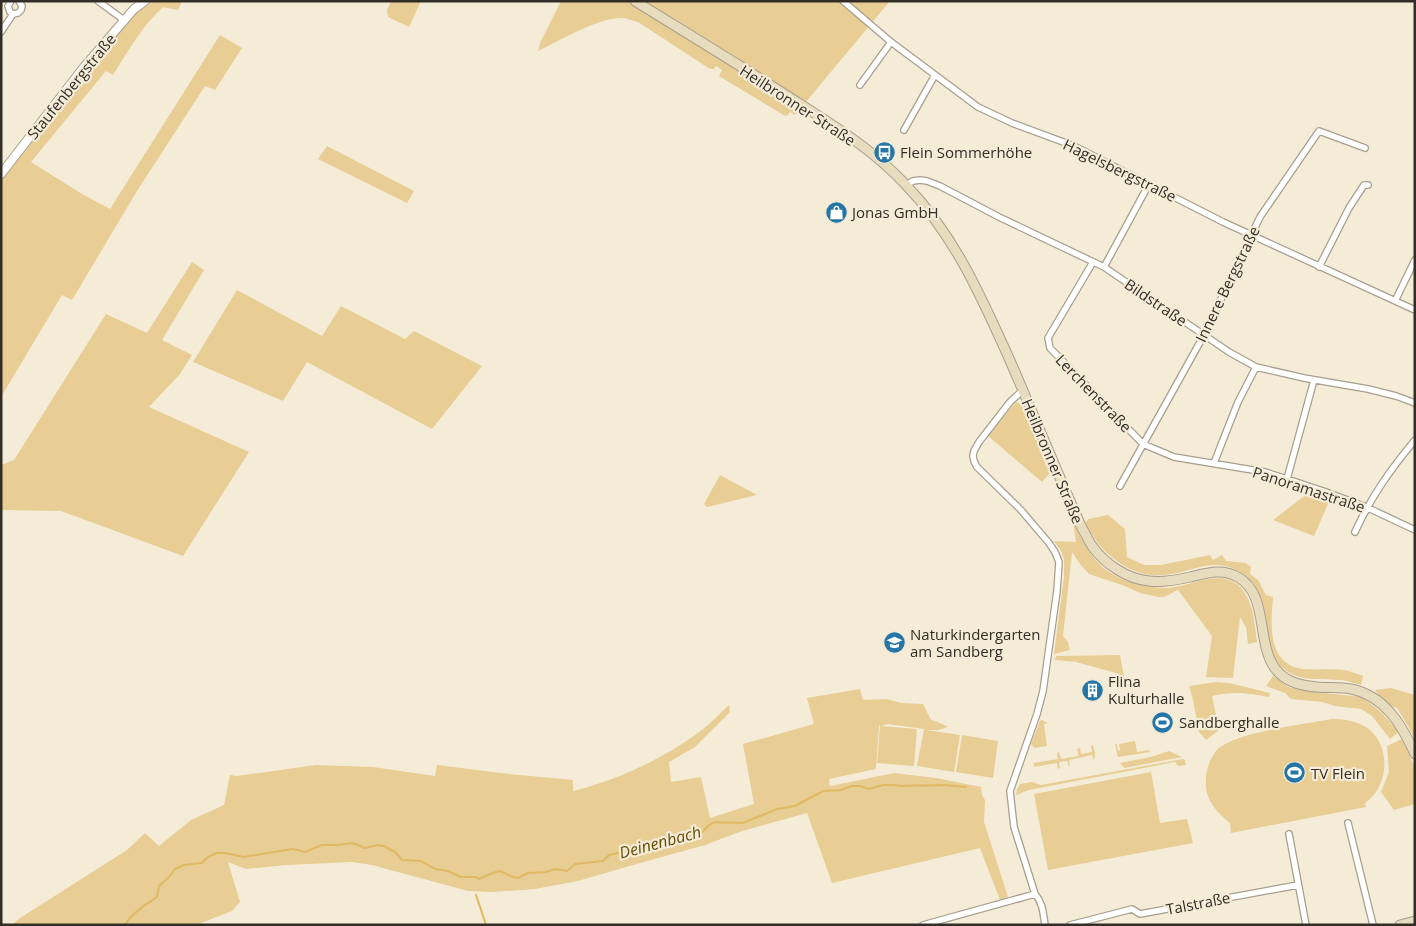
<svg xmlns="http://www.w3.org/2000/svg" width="1416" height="926" font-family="'Open Sans',sans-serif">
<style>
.green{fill:#e8cd94}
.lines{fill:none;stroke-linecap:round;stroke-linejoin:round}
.stream{stroke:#e0b962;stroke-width:2}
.minor-casing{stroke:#a79e8c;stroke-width:8}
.tertiary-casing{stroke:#a79e8c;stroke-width:10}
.secondary-casing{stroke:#a79e8c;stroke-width:11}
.minor{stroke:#fff;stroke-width:5.5}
.tertiary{stroke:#fff;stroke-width:8}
.secondary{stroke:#e8dcbe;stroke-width:9}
.labels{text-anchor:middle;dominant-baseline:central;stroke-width:4.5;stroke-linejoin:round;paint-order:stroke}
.street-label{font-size:15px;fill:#322e27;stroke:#f5ecd8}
.poi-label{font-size:15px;fill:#322e27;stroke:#f5ecd8;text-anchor:start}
.water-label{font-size:16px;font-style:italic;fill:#664c04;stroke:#f5ecd8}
</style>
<rect width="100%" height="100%" fill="#f5ecd8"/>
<path class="green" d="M142 1H182L178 10 163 7C142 26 128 51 113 75L106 71 31 162 82 194 110 209 220 35 242 48 215 90 205 86 137 191 72 300 62 295 1 397V172Z
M391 1H421L409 27 388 17 387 10Z
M561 1H890L795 115 790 112 788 115 785 116 719 76 722 70 716 66 714 69H710L638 22C633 21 627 18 622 18 597 18 561 40 538 51L540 43Z
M327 146 414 191 407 203 318 159Z
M192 262 204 270 162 340 192 355 180 374 149 407 249 452 183 556 61 511 1 510V465L14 460 106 314 147 333Z
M237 290 322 336 341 306 405 339 414 331 482 366 432 429 307 362 283 401 193 362Z
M1016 402 1019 403 1022 406 1050 473 1042 482 988 436Z
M720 475 757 495 707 507 704 504Z
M1311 491 1331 497 1314 536 1273 520Z
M1108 515 1125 529 1127 557 1144 565H1161L1210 555 1213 560 1222 555 1226 561 1246 563 1251 567 1250 574 1258 580 1266 595 1273 597C1271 622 1267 659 1297 668 1310 671 1330 668 1344 670 1351 671 1357 674 1363 676L1361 685C1356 684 1351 682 1346 681 1328 677 1308 683 1290 673 1253 653 1281 591 1237 570 1218 561 1204 566 1185 571 1174 574 1162 576 1151 575 1131 573 1109 558 1097 542 1093 536 1089 529 1085 523L1088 519Z
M1073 523C1082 540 1092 561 1109 572 1126 583 1147 588 1168 588 1196 586 1229 562 1247 597 1254 610 1255 628 1257 642L1248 644 1246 627 1240 617 1233 678 1206 677 1212 636 1178 590 1164 597H1158L1140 593 1125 586 1089 574 1080 564 1072 552 1063 636 1068 642 1070 650 1054 654 1064 577V559L1061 551 1054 541 1076 542Z
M1120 655 1126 688 1122 689 1118 674 1116 673 1076 662 1055 660 1056 656Z
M1273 676 1288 687 1305 691 1362 697 1381 712 1399 732 1390 739 1372 716 1361 709 1335 706 1322 702 1291 699 1285 693 1266 686Z
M1216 682 1229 683 1270 693 1269 697C1247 693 1234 691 1212 696L1219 730 1206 740 1199 732 1193 700 1189 686Z
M1391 688 1415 695V740L1408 726 1397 708 1385 704 1375 690Z
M860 689 863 700 887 699 901 703 923 704 931 720 940 723 948 727 938 730H927L960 735 954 772 917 766 924 729 888 724 881 726 917 729 914 766 877 763 880 726 879 725 876 769 829 779 830 786 894 773 936 778 981 787 982 795 985 800 984 822 1008 897 1000 900 980 848 832 883 807 813 742 831 705 845 626 867 578 881 535 889 492 892 468 891 372 865 352 862 287 865 246 869 228 862 240 902 232 911 196 925H12L20 918 127 850 145 833 159 846 191 820 224 805 230 775 237 776 316 765 373 767 435 776 437 765 509 774 573 780V791C617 780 661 760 698 733 709 725 719 714 729 705L730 712 695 747 669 762 671 782 701 777 710 818 754 804 743 744 814 724 807 698Z
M1332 719C1342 719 1350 720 1360 724 1386 735 1391 770 1376 792 1373 796 1369 800 1365 803L1366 807 1231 833 1230 823C1215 811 1204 798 1206 778 1206 769 1211 757 1217 750 1234 732 1307 724 1332 719Z
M1042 720 1048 723 1044 724 1047 746 1034 748 1031 744 1040 721Z
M962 735 998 741 993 778 956 772Z
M1402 739 1415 768V804L1394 810 1381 792 1389 772 1387 746Z
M1135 741 1137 752 1149 750 1150 752 1118 757 1115 744H1117L1118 751 1120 750 1119 744Z
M1093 745 1095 754 1094 761 1092 755 1069 760 1070 766H1069L1067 761 1059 762 1060 768 1058 769 1057 763 1034 767V763L1058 759 1057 753 1059 752 1061 759 1079 756 1077 749 1080 748 1081 754 1092 752 1091 746Z
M1169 751 1182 757 1124 768 1120 763 1151 757Z
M1183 759 1185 760 1186 765 1178 766 1175 762 1029 790 1016 795 1017 789 1020 784 1032 782 1041 785Z
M1151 772 1160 823 1187 819 1193 843 1048 870 1034 794Z"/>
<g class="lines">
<path class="stream" d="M476 895 486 925
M125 925C132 913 145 905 157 897L159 886 169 877 175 869 184 865 202 863 208 857 217 853H226L243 857 293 849 305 852 322 845H337L353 843 365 848 378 845 384 846 395 852 402 860 421 861 435 869 448 871 461 877H475L479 879 490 874 500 871 513 877 518 878 528 873 545 872 556 869 567 871 575 864 603 861 609 855 633 849 640 850 649 848 662 839 669 837 677 841 701 833 709 825 715 822 743 823 777 809 795 806 823 791 841 790 852 786H861L868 789 883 785H893L902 786 944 785 966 787"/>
<defs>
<path id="minor" d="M11 1 8 6 10 12 13 14
M98 1 124 20
M843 1 891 42 978 107 1012 123 1074 146 1223 222 1415 310
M1 32 13 14 18 13 21 10 22 6 19 1
M860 85 891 42
M904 130 935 75
M906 185 913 181 920 180 927 181 940 186 999 217 1104 267 1229 352 1256 367 1304 378 1368 389 1396 396 1415 403
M1093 262 1048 338 1050 348 1143 444 1174 457 1265 472 1287 479 1326 492 1366 507 1415 530
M1104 267 1149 184
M1319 267 1349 208 1364 185H1368
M1395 301 1415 260
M1023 390 1010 402 979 442 974 451 973 456 974 461 977 467 1020 509 1049 543 1055 552 1059 562 1057 591 1043 691 1037 714 1010 791 1014 827 1035 894C1043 903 1043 913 1045 925
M1214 463 1238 402 1256 367
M1287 479 1314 380
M1120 486 1204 335 1260 217 1319 131 1365 148
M1355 532C1371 497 1390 470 1415 440
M1348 823 1373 925
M1289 834 1306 925
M923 925 1035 894
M1070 925 1132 909 1140 914 1298 885"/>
<path id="tertiary" d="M1 174 84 67 134 9 145 1"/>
<path id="secondary" d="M635 1C685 32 736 63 786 95 828 122 872 148 906 185 954 235 980 294 1008 356 1033 413 1056 470 1081 526 1085 533 1088 540 1092 546 1105 564 1127 579 1149 581 1163 583 1177 580 1190 577 1207 573 1222 568 1238 577 1271 596 1254 648 1279 673 1289 683 1303 686 1317 687 1328 688 1340 687 1351 689 1385 696 1402 725 1415 754
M1400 925 1415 921"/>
</defs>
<use href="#minor" class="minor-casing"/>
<use href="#tertiary" class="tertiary-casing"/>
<use href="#secondary" class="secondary-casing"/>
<use href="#minor" class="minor"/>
<use href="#tertiary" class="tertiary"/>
<use href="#secondary" class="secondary"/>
</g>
<defs>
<symbol id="bus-disc" viewBox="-11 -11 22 22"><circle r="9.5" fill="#2575a6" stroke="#f5ecd8"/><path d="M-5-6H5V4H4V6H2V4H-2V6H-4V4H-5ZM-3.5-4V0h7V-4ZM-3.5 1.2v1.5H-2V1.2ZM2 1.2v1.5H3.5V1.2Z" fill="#fff"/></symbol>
<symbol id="shop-disc" viewBox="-11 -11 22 22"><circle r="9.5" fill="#2575a6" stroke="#f5ecd8"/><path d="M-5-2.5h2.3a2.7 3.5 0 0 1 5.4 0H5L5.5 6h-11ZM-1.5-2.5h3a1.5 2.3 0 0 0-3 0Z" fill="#fff"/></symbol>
<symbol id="school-disc" viewBox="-11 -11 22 22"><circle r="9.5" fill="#2575a6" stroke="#f5ecd8"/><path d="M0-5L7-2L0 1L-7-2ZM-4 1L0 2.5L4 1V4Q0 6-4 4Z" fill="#fff"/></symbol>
<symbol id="building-disc" viewBox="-11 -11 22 22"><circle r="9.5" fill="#2575a6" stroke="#f5ecd8"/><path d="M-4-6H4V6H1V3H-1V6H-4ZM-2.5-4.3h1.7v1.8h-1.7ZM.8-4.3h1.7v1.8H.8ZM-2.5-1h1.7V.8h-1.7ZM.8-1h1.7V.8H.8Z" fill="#fff"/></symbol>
<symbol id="stadium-disc" viewBox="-11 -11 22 22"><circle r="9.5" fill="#2575a6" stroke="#f5ecd8"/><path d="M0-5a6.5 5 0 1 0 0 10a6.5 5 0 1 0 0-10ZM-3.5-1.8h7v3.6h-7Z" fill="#fff"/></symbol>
</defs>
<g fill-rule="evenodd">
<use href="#bus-disc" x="872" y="140" width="25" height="25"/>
<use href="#shop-disc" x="824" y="200" width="25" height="25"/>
<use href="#school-disc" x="882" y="630" width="25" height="25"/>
<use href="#building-disc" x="1080" y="678" width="25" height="25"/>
<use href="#stadium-disc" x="1150" y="710" width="25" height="25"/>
<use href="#stadium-disc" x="1282" y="760" width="25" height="25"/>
</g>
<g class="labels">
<g class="street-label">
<text transform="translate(71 86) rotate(-51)">Staufenbergstraße</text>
<text transform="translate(798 105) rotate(33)">Heilbronner Straße</text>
<text transform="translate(1120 170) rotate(26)">Hagelsbergstraße</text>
<text transform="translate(1227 284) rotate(-64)">Innere Bergstraße</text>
<text transform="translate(1156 302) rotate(34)">Bildstraße</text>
<text transform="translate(1094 393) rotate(46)">Lerchenstraße</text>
<text transform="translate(1053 461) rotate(67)">Heilbronner Straße</text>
<text transform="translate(1309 489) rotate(18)">Panoramastraße</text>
<text transform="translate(1198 903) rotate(-11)">Talstraße</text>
</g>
<g class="poi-label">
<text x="900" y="152">Flein Sommerhöhe</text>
<text x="852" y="212">Jonas GmbH</text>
<text x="910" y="634">Naturkindergarten<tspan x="910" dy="17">am Sandberg</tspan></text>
<text x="1108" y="681">Flina<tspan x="1108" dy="17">Kulturhalle</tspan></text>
<text x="1179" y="722">Sandberghalle</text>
<text x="1311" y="773">TV Flein</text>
</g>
<g class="water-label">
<text transform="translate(660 842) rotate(-15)">Deinenbach</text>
</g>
</g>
<rect width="1416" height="926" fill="none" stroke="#322e27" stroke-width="5"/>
</svg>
